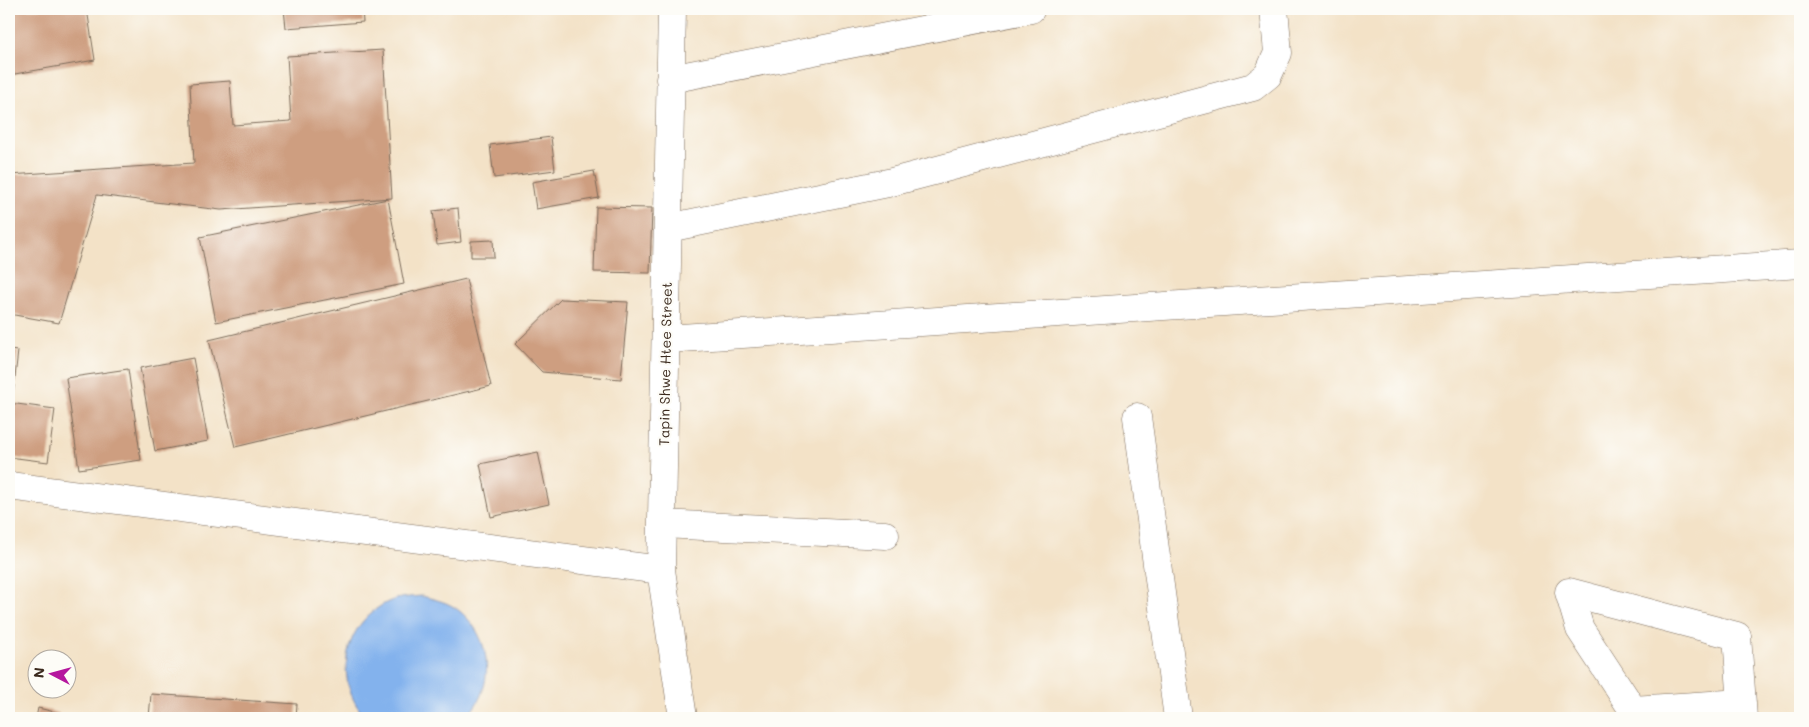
<svg xmlns="http://www.w3.org/2000/svg" width="1809" height="727" font-family="Mali,sans-serif">
<style>
.water{fill:#83b2ed;stroke:#5f6e86}
.building{fill:#ce9e80}
.lines{fill:none;stroke-linecap:round;stroke-linejoin:round}
.minor-casing{stroke:#7b6a59;stroke-width:29}
.minor{stroke:#fff;stroke-width:28}
.labels{text-anchor:middle;dominant-baseline:central;stroke-width:4.5;stroke-linejoin:round;paint-order:stroke}
.street-label{font-size:14px;fill:#3b2a1e;stroke:#fdfcf7}
</style>
<rect width="100%" height="100%" fill="#fdfcf7"/>
<filter id="ink" filterUnits="userSpaceOnUse"><feTurbulence type="fractalNoise" baseFrequency=".02" numOctaves="2"/><feDisplacementMap in="SourceGraphic" scale="10" xChannelSelector="R" yChannelSelector="G"/><feConvolveMatrix kernelMatrix="1 2 1 2 8 2 1 2 1" color-interpolation-filters="sRGB"/></filter>
<filter id="wash" filterUnits="userSpaceOnUse"><feTurbulence type="fractalNoise" baseFrequency=".0096" numOctaves="4" result="noise"/><feDisplacementMap in="SourceGraphic" scale="20" xChannelSelector="R" yChannelSelector="G"/><feGaussianBlur stdDeviation="1.12" result="paint"/><feColorMatrix in="noise" values="0 0 0 0 0 0 0 0 0 0 0 0 0 0 0 0 0 1.4 0 .05"/><feComposite in="paint" operator="in"/></filter>
<g filter="url(#wash)">
<rect width="100%" height="100%" fill="#f3e2c7"/>
<path class="water" d="M422 596C433 599 444 601 454 607 492 632 498 687 465 718H366C333 682 342 624 388 602 399 597 410 597 422 596Z"/>
<g id="blocks">
<path class="building" d="M9 9H87L95 60 9 75Z
M284 9H362L363 22 286 28Z
M383 50 392 198 221 210 97 195 59 323 9 314V175L194 163 190 84 230 81 233 125 291 121 287 56Z
M551 137 555 170 494 178 490 145Z
M594 171 599 198 536 209 532 182Z
M388 199 404 284 216 322 200 237Z
M596 207 652 208 650 273 594 272Z
M458 208 461 242 437 245 433 211Z
M493 240 494 257H471V241Z
M466 279 491 386 235 447 209 340Z
M561 299 628 302 621 379 542 372 515 344Z
M9 350 18 351 13 395 9 394Z
M193 358 208 441 155 451 140 368Z
M128 369 141 460 79 469 66 378Z
M9 403 55 409 48 462 9 457Z
M538 452 549 504 491 517 480 464Z
M151 694 297 704 296 718H149Z
M38 708 59 713 57 718H36Z"/>
</g>
</g>
<g filter="url(#ink)">
<use href="#blocks" fill-opacity="0" stroke="#7b6a59" stroke-width="1"/>
<g class="lines">
<defs>
<path id="minor" d="M672 9 661 570 683 718
M670 79 1031 9
M668 228 888 183 1253 87 1268 75 1278 53 1274 9
M666 339 1800 264
M1137 417 1178 718
M9 486 661 570
M662 524 885 535
M1742 703 1633 710 1580 629 1569 592 1737 636 1743 718"/>
</defs>
<use href="#minor" class="minor-casing"/>
<use href="#minor" class="minor"/>
</g>
</g>
<g class="labels">
<g class="street-label">
<text transform="translate(665 364) rotate(-89)">Tapin Shwe Htee Street</text>
</g>
</g>
<rect width="1809" height="727" fill="none" stroke="#fdfcf7" stroke-width="30"/>
<g transform="translate(52 674) rotate(276)"><circle r="24" fill="#fdfcf7" stroke="#afa8a0"/>
<path d="M0-4L9 19L0 12L-9 19Z" fill="#b5179e"/>
<text y="-8" font-size="14" font-weight="bold" text-anchor="middle" fill="#3b2a1e">N</text>
</g>
</svg>
